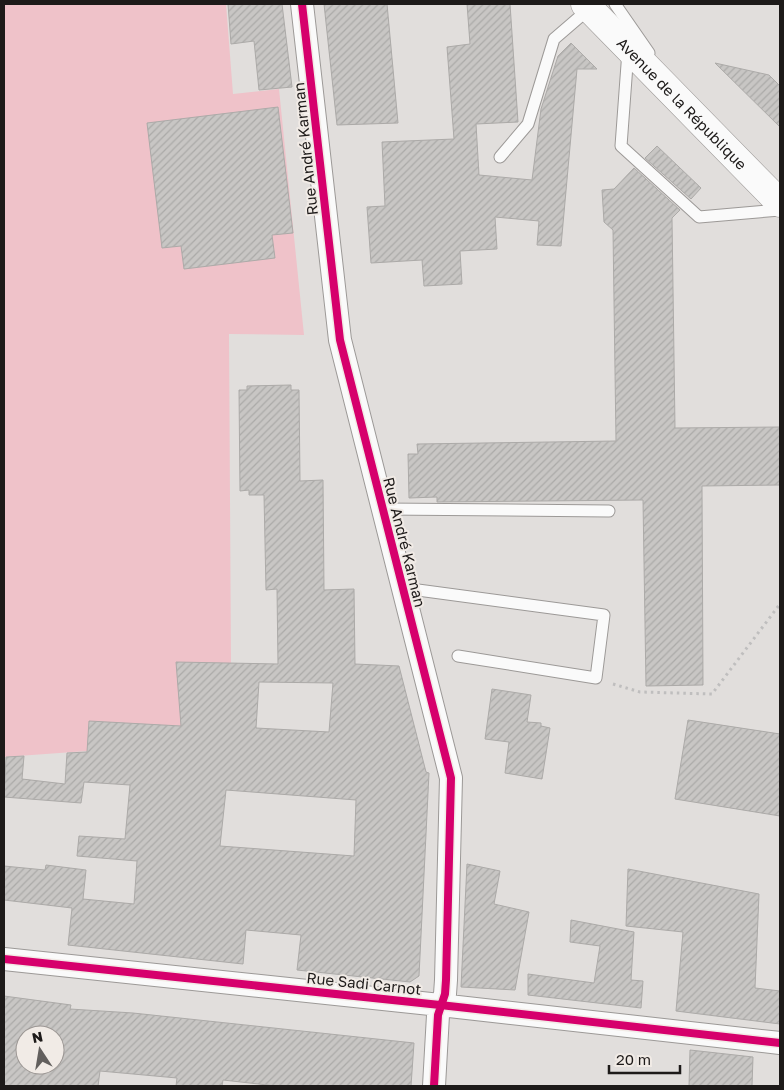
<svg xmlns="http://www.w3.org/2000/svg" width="784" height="1090" font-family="'Golos Text',sans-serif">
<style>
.green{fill:#efc2c9}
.building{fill:url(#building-hatch);stroke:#acaaa8;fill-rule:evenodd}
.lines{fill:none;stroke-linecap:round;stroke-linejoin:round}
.service-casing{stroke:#9c9997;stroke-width:13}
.minor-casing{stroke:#9c9997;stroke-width:24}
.secondary-casing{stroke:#9c9997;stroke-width:29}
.path{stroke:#bfbebe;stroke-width:3;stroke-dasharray:2.5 4;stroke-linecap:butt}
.service{stroke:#fafafa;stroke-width:11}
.minor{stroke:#fafafa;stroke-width:22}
.secondary{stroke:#fafafa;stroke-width:28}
.cycleway-casing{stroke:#f1ebe6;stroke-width:11}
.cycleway{stroke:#d6006c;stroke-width:8}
.labels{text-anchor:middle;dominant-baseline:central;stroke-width:4;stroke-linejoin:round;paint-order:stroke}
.street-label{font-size:15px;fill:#1d1a19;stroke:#f1ebe6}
</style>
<defs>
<pattern id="building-hatch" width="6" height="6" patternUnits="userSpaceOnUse" patternTransform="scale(1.25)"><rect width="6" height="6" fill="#c8c6c4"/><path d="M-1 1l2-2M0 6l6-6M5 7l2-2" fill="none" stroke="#abaaa8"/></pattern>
</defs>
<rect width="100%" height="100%" fill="#e1dedc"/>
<path class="green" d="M4 4H226L233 94 279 89 304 335 229 334 231 663 181 726 89 722 87 751 4 757Z"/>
<path class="building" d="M228 4H282L292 87 259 90 254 41 231 44Z
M324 4H387L398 123 337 125Z
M467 4H510L518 122 476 124 479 175 532 180 541 109 558 56 571 43 597 69H577L561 246 537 245 539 221 495 217 497 249 460 251 462 284 424 286 422 260 371 263 367 207 385 206 382 142 454 139 447 47 470 44Z
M715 63 769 75 780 86V127Z
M278 107 293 233 272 235 275 258 184 269 181 246 162 248 147 123Z
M657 146 701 188 691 199 645 158Z
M634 168 680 210 672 218 675 428 780 427V485L702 486 703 685 646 686 643 500 437 502V497L409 498 408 454H418L417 444 616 441 613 230 604 222 602 190 614 189Z
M291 385V390H299L300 481 323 480 324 590 354 589 355 664 399 666 426 772 429 773 419 976 410 982 297 970 301 935 246 930 243 964 68 945 72 908 4 900V866L45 870 46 865 86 870 83 899 134 904 137 861 77 856 79 836 125 839 130 785 84 782 81 803 4 797 6 757 24 756 22 779 65 784 67 753 87 752 89 721 181 726 176 662 278 664 277 589 266 590 264 495H249V490L240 491 239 390H247V386ZM259 682 333 683 329 732 256 728ZM226 790 356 800 354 856 220 846Z
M492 689 531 695 527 722 541 723V726L550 728 542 779 505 773 509 742 485 739Z
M688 720 780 734V816L675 799Z
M467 864 500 871 494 904 529 912 515 990 461 987Z
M628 869 759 894 755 988 780 991V1024L676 1011 683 932 626 926Z
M571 920 634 932 631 980 643 981 641 1008 528 995V974L594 983 600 946 570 942Z
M4 996 71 1005 70 1009 133 1013 414 1043 411 1086H276L223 1080 222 1086H176L177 1078 100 1071 98 1086H4ZM25 1035H55V1065H25Z
M690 1050 753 1057 752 1086H689Z"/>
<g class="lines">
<defs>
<path id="service" d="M615 4 649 53
M628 51 621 146 699 217 780 210
M500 157 528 124 554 39 590 8
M383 509 609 511
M403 588 604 615 596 678 458 656"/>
<path id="minor" d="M302 4 340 340 451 778 446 980 445 994 438 1015 434 1086
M4 959 440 1005 780 1043"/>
<g id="secondary">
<path id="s1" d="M585 4 780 203"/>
</g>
</defs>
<use href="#service" class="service-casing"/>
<use href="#minor" class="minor-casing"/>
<use href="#secondary" class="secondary-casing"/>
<path class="path" d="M613 684 640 692 712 694 780 604"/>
<use href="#service" class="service"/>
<use href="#minor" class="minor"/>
<use href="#secondary" class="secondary"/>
<defs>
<path id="cycleway" d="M302 4 340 340 451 778 446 980 445 994 438 1015 434 1086
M4 959 440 1005 780 1043"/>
</defs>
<use href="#cycleway" class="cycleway-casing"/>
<use href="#cycleway" class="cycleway"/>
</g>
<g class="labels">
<g class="street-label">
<text stroke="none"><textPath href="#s1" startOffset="139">Avenue de la République</textPath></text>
<text transform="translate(305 149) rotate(-96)">Rue André Karman</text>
<text transform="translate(405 542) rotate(76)">Rue André Karman</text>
<text transform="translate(364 983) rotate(6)">Rue Sadi Carnot</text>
</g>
</g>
<rect width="784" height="1090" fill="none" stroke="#1d1a19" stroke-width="10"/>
<g transform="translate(40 1050) rotate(348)"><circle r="24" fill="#f1ebe6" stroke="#9c9794"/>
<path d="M0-4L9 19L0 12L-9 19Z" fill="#625f5d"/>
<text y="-8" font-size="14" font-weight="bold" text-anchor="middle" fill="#1d1a19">N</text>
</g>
<path d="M609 1065v8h71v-8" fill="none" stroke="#1d1a19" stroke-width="2.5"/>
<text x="616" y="1065" font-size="15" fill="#1d1a19" stroke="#f1ebe6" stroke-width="4" paint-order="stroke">20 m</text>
</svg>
